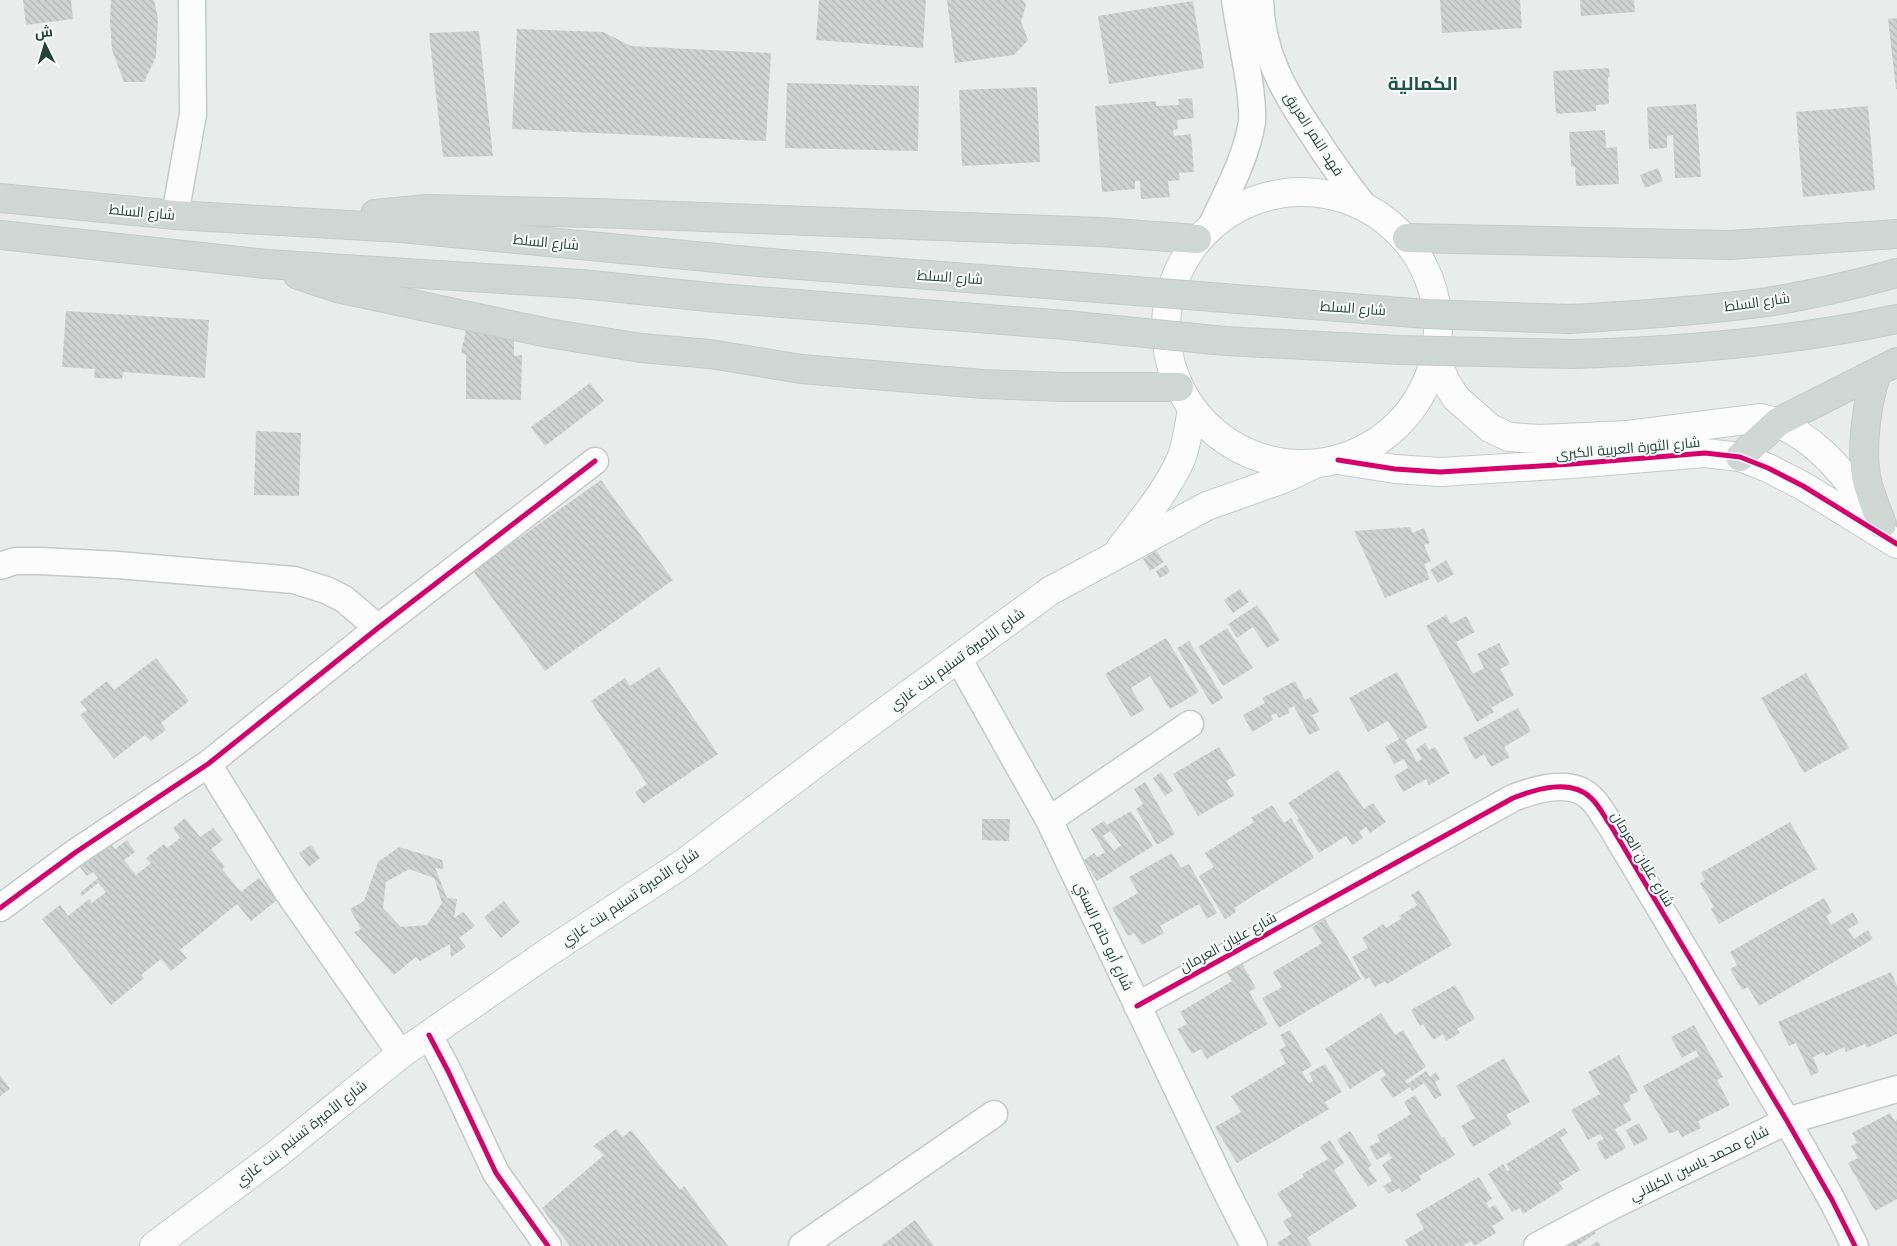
<svg xmlns="http://www.w3.org/2000/svg" width="1897" height="1246" font-family="Helvetica,Cairo,sans-serif">
<style>
.building{fill:url(#building-back-hatch);fill-rule:evenodd}
.lines{fill:none;stroke-linecap:round;stroke-linejoin:round}
.minor-casing{stroke:#c5cac8;stroke-width:29}
.tertiary-casing{stroke:#c5cac8;stroke-width:30}
.secondary-casing{stroke:#c3cbc8;stroke-width:30}
.primary-casing{stroke:#c3ccc9;stroke-width:30}
.minor{stroke:#fcfcfc;stroke-width:26}
.tertiary{stroke:#fcfcfc;stroke-width:28}
.secondary{stroke:#fcfcfc;stroke-width:28}
.primary{stroke:#cfd7d5;stroke-width:28}
.primary-bridge-casing{stroke:#c3ccc9;stroke-width:30;stroke-linecap:butt}
.primary-bridge{stroke:#cfd7d5;stroke-width:28}
.cycleway-casing{stroke:#f7fbf9;stroke-width:8}
.cycleway{stroke:#d6006c;stroke-width:5}
.labels{text-anchor:middle;dominant-baseline:central;stroke-width:4;stroke-linejoin:round;paint-order:stroke}
.street-label{font-size:14px;fill:#24423a;stroke:#f7fbf9}
.district-label{font-size:19px;font-weight:bold;fill:#1f5548;stroke:#f7fbf9}
</style>
<defs>
<pattern id="building-back-hatch" width="6" height="6" patternUnits="userSpaceOnUse" patternTransform="scale(1.25)"><rect width="6" height="6" fill="#cfd4d2"/><path d="M-1 5l2 2M0 0l6 6M5-1l2 2" fill="none" stroke="#b2b7b5"/></pattern>
</defs>
<rect width="100%" height="100%" fill="#e8edeb"/>
<path class="building" d="M23 0H71L73 19 26 25Z
M111 0H154L158 19 156 57 144 82H124L112 50 110 21Z
M819 0H926L923 48 816 40Z
M947 0H1023L1026 5 1021 22 1028 40 1014 55 955 63Z
M1440 0H1520L1522 28 1442 33Z
M1580 0H1634L1635 12 1581 16Z
M1193 1 1204 68 1109 84 1098 16Z
M1897 18V89H1896L1888 19Z
M517 29 603 32 631 46 771 53 766 141 512 129Z
M479 31 493 156 443 157 429 33Z
M1609 68 1610 77H1608L1609 104 1596 105V111L1556 114 1553 71Z
M787 83 919 86 918 151 785 148Z
M1037 87 1040 162 962 166 959 90Z
M1192 98 1194 118 1177 120 1178 129 1173 130 1174 136 1191 134 1194 172 1179 173 1180 180 1168 181 1170 197 1141 199 1140 181H1135V189L1102 192 1095 106 1156 101V106L1179 105 1178 99Z
M1696 104 1701 177 1675 178 1673 135 1667 136V148L1649 149 1647 107Z
M1868 106 1875 190 1803 197 1796 112Z
M1605 130 1606 148 1617 147 1619 184 1576 186 1575 167 1571 166 1569 132Z
M1658 168 1663 181 1645 188 1640 175Z
M66 311 209 320 205 378 123 372 122 379 94 378 95 369 62 367Z
M514 329V356L522 355 521 400 466 399V355L461 353 466 330Z
M590 383 604 401 545 446 531 427Z
M256 431 301 433 299 496 254 495Z
M601 480 673 580 545 671 473 571Z
M1410 527 1413 533 1424 528 1430 543 1424 545 1431 561 1424 564 1430 579 1385 598 1354 531Z
M1156 550 1164 562 1150 571 1143 559Z
M1446 560 1454 574 1438 583 1430 570Z
M1166 565 1170 572 1160 578 1156 571Z
M1240 589 1249 602 1233 613 1224 600Z
M1257 605 1280 640 1267 648 1253 627 1237 638 1228 624Z
M1446 615 1451 624 1466 616 1475 632 1456 642 1473 674 1484 668 1477 654 1499 643 1510 664 1500 669 1514 695 1492 707 1482 689 1494 712 1477 722 1426 626Z
M1227 628 1253 668 1223 686 1198 647Z
M1166 638 1199 692 1170 709 1150 676 1131 688 1144 710 1131 717 1105 674Z
M1189 641 1223 698 1212 705 1177 648Z
M156 658 189 701 161 723 166 730 151 741 145 735 114 759 80 715 87 710 80 702 107 681 114 690Z
M659 667 718 754 643 804 635 792 647 784 591 701 625 678 630 686Z
M1397 672 1428 727 1405 740 1417 762 1422 759 1416 749 1425 743 1429 750 1435 747 1450 773 1429 785 1426 779 1403 792 1394 776 1408 768 1404 759 1394 764 1385 747 1399 739 1388 721 1368 732 1349 698Z
M1806 673 1849 748 1804 773 1761 698Z
M1295 681 1305 700 1311 697 1319 712 1312 715 1320 730 1309 735 1294 706 1288 709 1289 713 1279 718 1276 713 1271 716 1273 720 1252 732 1243 715 1265 703 1262 698Z
M1518 708 1531 731 1504 747 1510 757 1491 767 1484 754 1475 760 1463 738Z
M1219 747 1236 775 1226 781 1235 795 1198 816 1173 774Z
M1338 770 1364 809 1373 803 1386 822 1370 833 1366 827 1359 832 1363 838 1352 845 1346 836 1319 853 1297 820 1299 819 1288 803Z
M1161 772 1173 791 1165 796 1153 778Z
M1145 782 1175 834 1157 845 1136 809 1143 804 1134 789Z
M1272 805 1284 823 1291 818 1314 858 1234 908 1236 912 1225 919 1199 876 1214 867 1205 853 1254 822 1251 818Z
M1131 811 1153 846 1097 881 1084 860 1094 853 1097 857 1105 852 1091 829 1104 821 1107 825ZM1110 831 1121 845 1114 851 1103 836Z
M185 818 200 837 213 828 223 840 211 849 225 867 222 869 241 892 259 878 277 900 251 921 237 904 180 950 187 958 171 971 161 959 141 975 144 978 111 1005 42 919 60 905 68 916 89 899 92 903 106 892 98 883 82 896 80 893 98 878 93 872 87 876 72 857 109 842 115 849 127 840 135 852 124 860 136 875 151 863 146 858 164 844 167 848 180 838 173 828Z
M982 819H1010L1009 841 982 840Z
M1790 822 1817 869 1719 924 1711 909 1714 907 1700 883 1705 880 1701 873Z
M311 845 320 858 309 867 299 853Z
M399 847 442 860 444 869 435 868 447 898 457 899 454 918 463 912 475 926 459 938 466 947 451 957 450 944 420 961 416 957 394 975 354 932 361 929 350 909 364 901 378 862ZM409 869 434 878 442 903 427 925 401 927 383 908 386 882Z
M1172 853 1181 868 1189 864 1217 913 1207 919 1199 904 1160 926 1164 933 1142 945 1134 933 1128 936 1112 908 1138 893 1129 877Z
M1419 890 1452 945 1387 984 1385 981 1375 987 1369 977 1365 980 1352 957 1368 948 1362 938 1383 924 1386 928 1401 919 1399 916 1417 905 1411 895Z
M1824 898 1832 912 1826 916 1831 925 1853 912 1859 923 1848 929 1854 939 1868 930 1873 939 1759 1006 1748 987 1742 990 1730 969 1737 965 1730 952Z
M504 901 520 922 501 938 484 917Z
M1325 919 1361 979 1279 1028 1262 998 1282 987 1273 972 1322 943 1312 927Z
M1238 957 1256 988 1249 992 1268 1024 1207 1059 1201 1049 1192 1054 1177 1029 1187 1024 1180 1012 1232 981 1223 966Z
M1891 972 1897 986V1034L1867 1048 1865 1044 1846 1052 1844 1047 1826 1056 1824 1052 1813 1057 1819 1072 1811 1076 1796 1043 1789 1046 1778 1022Z
M1455 985 1475 1019 1457 1029 1460 1033 1446 1041 1443 1034 1433 1040 1423 1024 1420 1026 1411 1010Z
M1381 1013 1395 1035 1403 1030 1426 1067 1405 1081 1407 1084 1426 1071 1430 1077 1436 1072 1440 1079 1435 1082 1442 1095 1435 1099 1424 1083 1412 1091 1410 1087 1393 1098 1380 1079 1386 1075 1382 1069 1350 1089 1325 1049Z
M1694 1025 1723 1077 1717 1080 1730 1105 1698 1121 1701 1128 1682 1137 1678 1130 1669 1134 1643 1086 1699 1056 1696 1050 1682 1058 1671 1037Z
M1290 1030 1312 1066 1302 1072 1309 1083 1313 1081 1309 1073 1325 1064 1342 1092 1325 1102 1329 1109 1237 1163 1215 1127 1241 1112 1231 1096 1286 1063 1279 1050 1286 1046 1280 1035Z
M1619 1055 1638 1091 1629 1096 1631 1100 1623 1105 1632 1120 1615 1129 1626 1148 1605 1160 1596 1143 1604 1139 1600 1134 1588 1140 1571 1110 1600 1094 1588 1072Z
M1504 1058 1530 1102 1506 1115 1512 1124 1473 1147 1461 1126 1475 1118 1456 1086Z
M0 1075 10 1089 0 1096Z
M1415 1095 1442 1138 1444 1137 1455 1155 1419 1176 1421 1180 1402 1192 1399 1188 1389 1194 1383 1186 1392 1181 1382 1165 1392 1158 1389 1153 1377 1160 1369 1147 1380 1141 1377 1135 1411 1114 1404 1102Z
M1890 1113 1895 1121 1897 1119V1199L1875 1211 1848 1163 1858 1158 1851 1146 1857 1143 1852 1133Z
M1639 1123 1648 1139 1634 1146 1626 1130Z
M1564 1128 1568 1133 1560 1138 1580 1170 1559 1183 1563 1189 1523 1214 1520 1208 1512 1212 1488 1174 1503 1164 1507 1171 1510 1170 1506 1164Z
M616 1129 623 1137 631 1130 680 1190 684 1186 728 1246H570L542 1208 604 1155 593 1146Z
M1350 1131 1372 1165 1368 1168 1377 1181 1368 1187 1337 1140Z
M1330 1140 1344 1163 1334 1170 1357 1206 1307 1238 1312 1246H1279L1277 1243 1291 1234 1283 1221 1292 1216 1277 1193 1304 1177 1302 1174 1328 1159 1320 1147Z
M1479 1177 1492 1199 1486 1203 1489 1208 1495 1205 1504 1219 1492 1226 1496 1233 1474 1246 1471 1241 1462 1246H1409L1405 1240 1424 1229 1416 1214Z
M915 1220 934 1246H881Z
M1591 1226 1596 1233 1577 1246H1550Z
M1598 1241 1601 1246H1590Z"/>
<g class="lines">
<defs>
<path id="minor" d="M1260 0C1261 52 1284 92 1312 133 1328 158 1345 182 1363 205
M175 215 193 114 192 0
M1211 227C1226 194 1246 159 1252 122 1253 111 1251 99 1250 88 1246 58 1239 29 1235 0
M0 566 15 561H40L118 565 294 580 326 590 344 599 378 628
M958 658 1049 820 1224 1187 1254 1246
M208 764 285 888 401 1054
M1049 820 1190 724
M0 908 76 852 208 764 378 628 595 461
M1137 1006 1513 798C1536 789 1571 778 1591 798 1599 805 1605 818 1611 826L1787 1121 1832 1200 1855 1246
M429 1035 448 1071 496 1173 548 1246
M802 1246 994 1114
M1537 1246 1612 1206 1787 1121 1897 1089"/>
<path id="tertiary" d="M1436 359 1446 382 1456 398 1490 428 1509 437 1540 439 1628 435 1761 418C1815 431 1847 479 1879 520
M1338 460 1395 469 1440 472 1572 464 1705 453 1740 457 1768 468 1803 486 1897 544"/>
<path id="secondary" d="M1166 328a136 136 0 1 1 272 0a136 136 0 1 1-272 0Z
M1120 549C1142 520 1166 492 1181 459 1187 443 1189 426 1192 409
M154 1246 277 1154 401 1054 547 953 684 863 860 730 1050 591 1207 506 1283 479 1315 464"/>
<path id="primary" d="M0 198 175 215 400 228 759 262 1059 285
M375 214 427 209 596 213 1100 232 1197 239
M0 235 266 264 581 284 718 298 1066 325
M1407 238 1729 245 1897 234
M298 275 337 288 548 333 641 348 710 354 801 369 983 384 1064 387H1179
M1569 319C1635 315 1701 311 1767 302 1811 295 1854 285 1897 273
M1573 354C1682 351 1790 342 1897 319
M1877 373C1867 401 1861 446 1866 476 1869 492 1876 508 1882 524
M1740 457 1778 422 1897 362"/>
</defs>
<use href="#minor" class="minor-casing"/>
<use href="#tertiary" class="tertiary-casing"/>
<use href="#secondary" class="secondary-casing"/>
<use href="#primary" class="primary-casing"/>
<use href="#minor" class="minor"/>
<use href="#tertiary" class="tertiary"/>
<use href="#secondary" class="secondary"/>
<use href="#primary" class="primary"/>
<defs>
<path id="primary-bridge" d="M1059 285 1427 314 1569 319
M1066 325 1225 341 1399 350 1573 354"/>
</defs>
<use href="#primary-bridge" class="primary-bridge-casing"/>
<use href="#primary-bridge" class="primary-bridge"/>
<defs>
<path id="cycleway" d="M1338 460 1395 469 1440 472 1572 464 1705 453 1740 457 1768 468 1803 486 1897 544
M0 908 76 852 208 764 378 628 595 461
M1137 1006 1513 798C1536 789 1571 778 1591 798 1599 805 1605 818 1611 826L1787 1121 1832 1200 1855 1246
M429 1035 448 1071 496 1173 548 1246"/>
</defs>
<use href="#cycleway" class="cycleway-casing"/>
<use href="#cycleway" class="cycleway"/>
</g>
<g class="labels">
<g class="street-label">
<text transform="translate(1314 134) rotate(57)">فهد النمر العريق</text>
<text transform="translate(142 212) rotate(5)">شارع السلط</text>
<text transform="translate(546 242) rotate(5)">شارع السلط</text>
<text transform="translate(950 277) rotate(4)">شارع السلط</text>
<text transform="translate(1757 302) rotate(-8)">شارع السلط</text>
<text transform="translate(1353 308) rotate(4)">شارع السلط</text>
<text transform="translate(1628 448) rotate(-5)">شارع الثورة العربية الكبرى</text>
<text transform="translate(957 659) rotate(-36)">شارع الأميرة تسنيم بنت غازي</text>
<text transform="translate(1643 859) rotate(59)">شارع عليان العرمان</text>
<text transform="translate(630 897) rotate(-34)">شارع الأميرة تسنيم بنت غازي</text>
<text transform="translate(1104 936) rotate(65)">شارع أبو حاتم البستي</text>
<text transform="translate(1228 942) rotate(-29)">شارع عليان العرمان</text>
<text transform="translate(301 1133) rotate(-38)">شارع الأميرة تسنيم بنت غازي</text>
<text transform="translate(1699 1163) rotate(-26)">شارع محمد ياسين الكيلاني</text>
</g>
<g class="district-label">
<text x="1423" y="83">الكمالية</text>
</g>
</g>
<g transform="translate(45 45) rotate(355)" stroke="#f7fbf9" stroke-width="4" paint-order="stroke">
<path d="M0-4L9 19L0 12L-9 19Z" fill="#24423a"/>
<text y="-8" font-size="14" font-weight="bold" text-anchor="middle" fill="#24423a">ش</text>
</g>
</svg>
